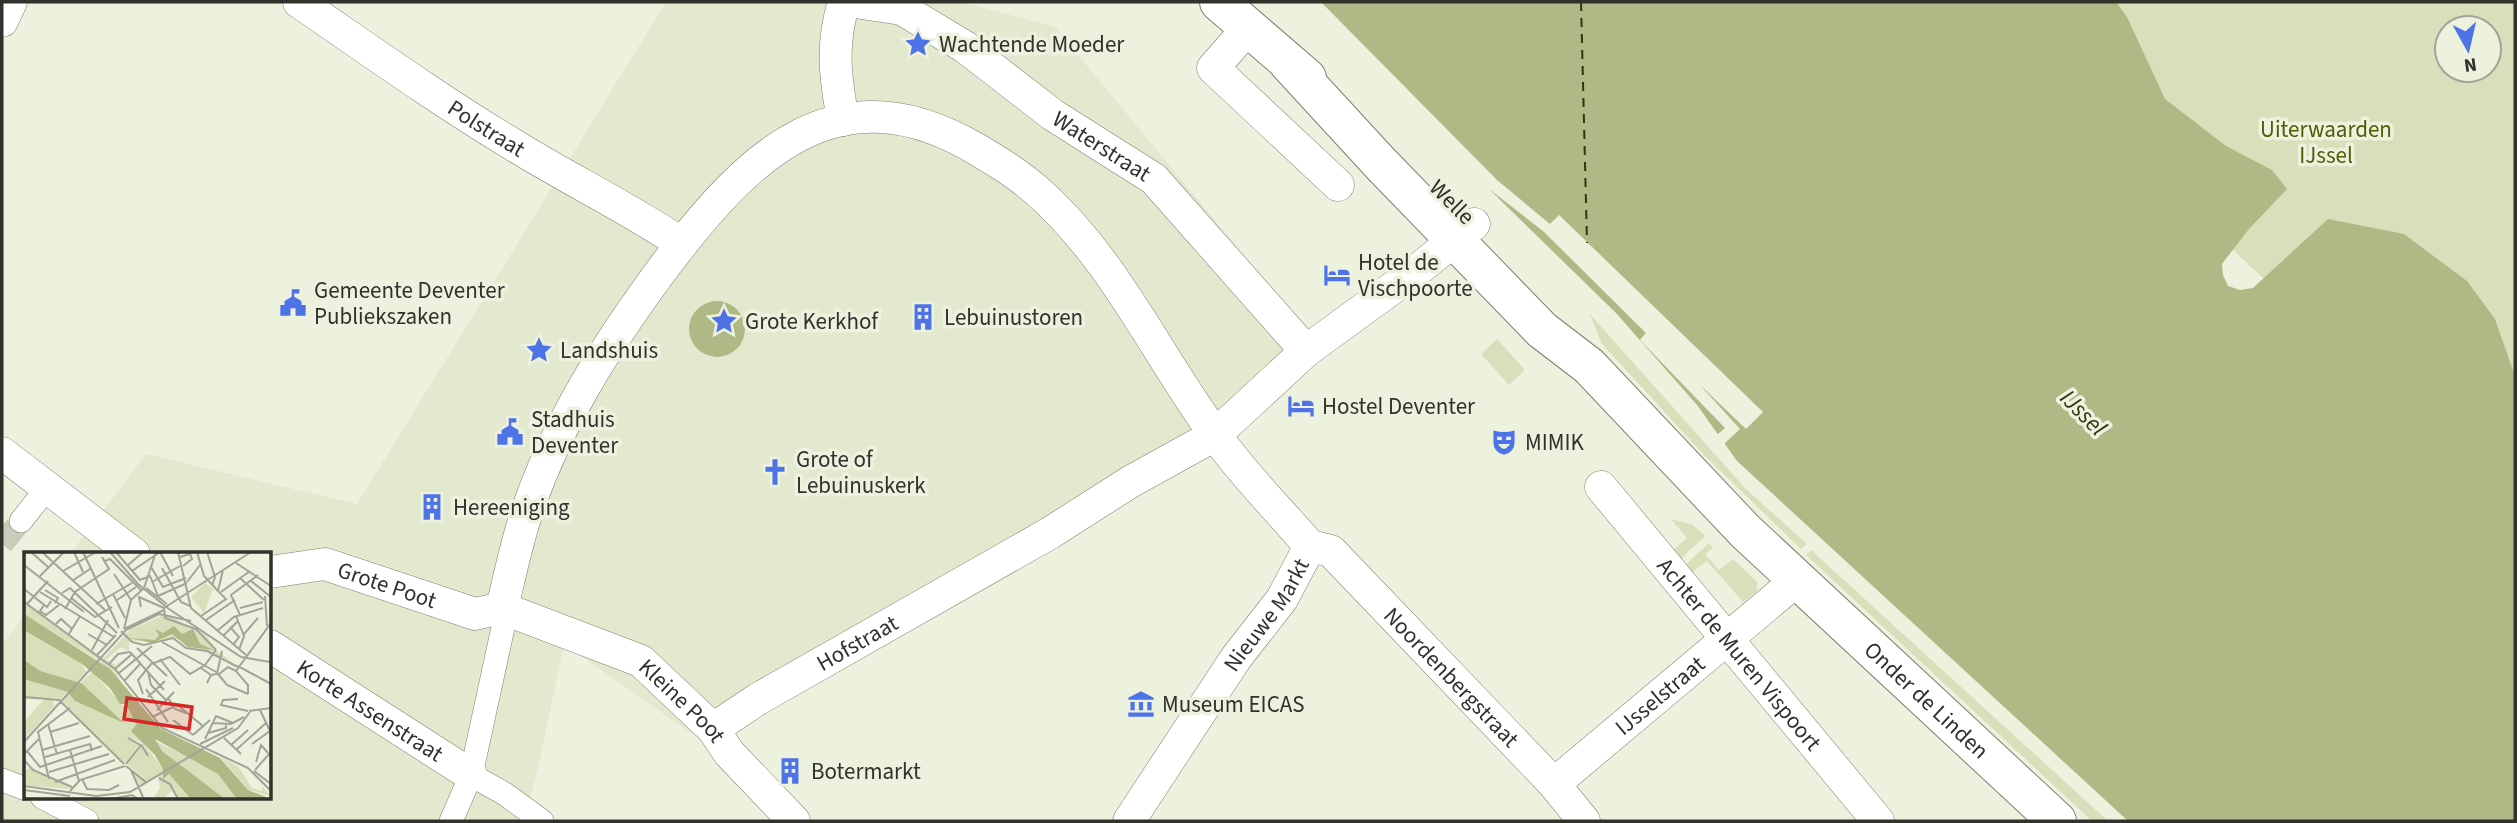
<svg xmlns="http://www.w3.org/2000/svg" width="2517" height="823" font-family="'Source Sans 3',sans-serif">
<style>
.built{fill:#e3e9cf}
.green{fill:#d8e0bb;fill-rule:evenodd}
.water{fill:#afb985}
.pier{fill:#edf2df}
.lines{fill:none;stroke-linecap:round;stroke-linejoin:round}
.ferry{stroke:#30360e;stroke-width:2;stroke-dasharray:9 7;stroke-linecap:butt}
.pedestrian-tunnel{stroke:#c7ccbb;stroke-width:23;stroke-dasharray:23 11;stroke-linecap:butt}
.pedestrian-casing{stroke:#7d8170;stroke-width:24}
.minor-casing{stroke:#7d8170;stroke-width:33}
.tertiary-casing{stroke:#7d8170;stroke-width:40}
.pedestrian{stroke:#fff;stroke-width:23}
.minor{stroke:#fff;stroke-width:32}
.tertiary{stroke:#fff;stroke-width:38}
.labels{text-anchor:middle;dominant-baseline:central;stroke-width:7;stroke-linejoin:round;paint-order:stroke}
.poi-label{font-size:23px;fill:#30322b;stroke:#edf2df;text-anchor:start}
.street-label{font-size:23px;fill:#30322b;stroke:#edf2df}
.park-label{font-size:23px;fill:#515c06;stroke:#edf2df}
.water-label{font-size:24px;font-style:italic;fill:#30360e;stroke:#edf2df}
.inset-river{fill:none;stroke:#afb985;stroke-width:3.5}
.inset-road{fill:none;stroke:#a1a597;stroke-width:2}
.view{fill:#d62828;fill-opacity:0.15;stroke:#d62828;stroke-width:3.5}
.inset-edge{fill:none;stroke:#30322b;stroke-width:3.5}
</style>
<rect width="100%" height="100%" fill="#edf2df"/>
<path class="built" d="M666 2H962L1055 27 1325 353 706 744 564 644 538 768 524 821H2V645L26 613V797H270V554L71 553 146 454 357 504Z"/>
<path class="green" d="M1969 2H2515V515ZM2447 28H2489V70H2447Z
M1589 313 1746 489 1807 544 1801 549 1705 456 1602 344Z
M1497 339 1525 370 1509 385 1481 354Z
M1671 519 1693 525 1705 536 1676 563 1669 554 1687 538Z
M1709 543 1713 548 1705 554 1719 570 1733 559 1757 582V591L1743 602 1707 561 1689 575 1682 568Z
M1811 550 2108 821H2092L1806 555Z"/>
<path class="water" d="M1321 2H2116L2127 17 2165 99 2226 146 2272 170 2287 189 2249 229 2222 264 2223 275 2228 286 2240 290 2253 288 2328 219 2404 234 2467 281 2495 319 2515 376V821H2128L1737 461 1697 405 1616 313 1490 190 1497 180Z
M689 329a28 28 0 1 1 56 0a28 28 0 1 1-56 0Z"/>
<path class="pier" d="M1497 180 1550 224 1559 215 1763 412 1746 429 1699 384 1740 429 1724 444 1717 435 1725 428 1640 340 1646 333 1543 231 1489 189Z"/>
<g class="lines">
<path class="ferry" d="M1581 2 1587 243"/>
<path class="pedestrian-tunnel" d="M2 544 21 521"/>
<defs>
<path id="pedestrian" d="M21 521 47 488
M471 775 505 794 542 821
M2 780 26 789
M42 797 87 821
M451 821 471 775 504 623 502 608"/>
<g id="minor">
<path id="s1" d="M299 2C369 50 439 100 512 144 568 179 627 207 682 244"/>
<path id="s2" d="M855 2 902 9 965 47 1053 115 1154 179 1306 351"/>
<path d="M2 21 11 2"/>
<path d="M1249 27 1213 68 1338 185"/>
<path d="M843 120C835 76 831 44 844 2"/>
<path d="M2 453 134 554"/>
<path id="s3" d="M1601 487 1878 821"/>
<path id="s4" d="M1310 546 1331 551 1554 784 1584 821"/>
<path id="s5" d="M270 572 325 564 475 614 502 608"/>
<path d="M502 608C509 579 515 550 524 521 554 426 608 342 667 263 749 155 838 66 978 150 998 162 1018 174 1036 190 1113 257 1155 352 1214 433 1242 473 1278 509 1310 546"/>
<path id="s6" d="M502 608 641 661 713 729 729 753 794 821"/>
<path id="s7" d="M270 646 471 775"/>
<path id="s8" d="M713 729 758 699 1050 533 1130 482 1215 435 1306 351 1420 268 1474 224"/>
<path id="s9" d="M1554 784 1797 580"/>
<path id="s10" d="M1129 821 1236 658 1282 599 1310 546"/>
</g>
<g id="tertiary">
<path d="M1219 2 1307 78"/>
<path id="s11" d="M1288 63 1381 164 1542 330 1589 366 1745 531 2057 821"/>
</g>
</defs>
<use href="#pedestrian" class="pedestrian-casing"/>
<use href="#minor" class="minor-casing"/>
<use href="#tertiary" class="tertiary-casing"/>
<use href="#pedestrian" class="pedestrian"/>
<use href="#minor" class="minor"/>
<use href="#tertiary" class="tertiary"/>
</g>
<defs>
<symbol id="sight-bare" viewBox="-9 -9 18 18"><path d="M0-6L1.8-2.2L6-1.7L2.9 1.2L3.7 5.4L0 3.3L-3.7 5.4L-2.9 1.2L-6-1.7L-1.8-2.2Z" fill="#4e73e7" stroke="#edf2df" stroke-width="2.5" paint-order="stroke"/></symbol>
<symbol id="hotel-bare" viewBox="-9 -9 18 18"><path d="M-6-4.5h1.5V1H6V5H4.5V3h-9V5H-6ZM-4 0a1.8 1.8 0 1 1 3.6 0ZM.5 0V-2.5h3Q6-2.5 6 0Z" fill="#4e73e7" stroke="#edf2df" stroke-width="2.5" paint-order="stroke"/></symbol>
<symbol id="civic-bare" viewBox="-9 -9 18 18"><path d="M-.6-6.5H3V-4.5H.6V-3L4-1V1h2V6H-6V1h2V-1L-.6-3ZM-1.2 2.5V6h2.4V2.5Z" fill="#4e73e7" stroke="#edf2df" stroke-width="2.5" paint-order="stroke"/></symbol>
<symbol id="building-bare" viewBox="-9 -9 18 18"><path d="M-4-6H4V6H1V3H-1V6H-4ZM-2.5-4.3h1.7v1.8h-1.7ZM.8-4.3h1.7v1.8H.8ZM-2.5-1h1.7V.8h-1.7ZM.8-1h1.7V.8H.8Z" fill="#4e73e7" stroke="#edf2df" stroke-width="2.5" paint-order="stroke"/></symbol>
<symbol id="theatre-bare" viewBox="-9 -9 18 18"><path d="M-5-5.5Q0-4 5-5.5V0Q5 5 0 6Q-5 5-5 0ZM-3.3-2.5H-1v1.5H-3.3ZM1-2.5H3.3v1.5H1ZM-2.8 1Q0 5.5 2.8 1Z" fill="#4e73e7" stroke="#edf2df" stroke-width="2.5" paint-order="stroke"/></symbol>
<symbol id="church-bare" viewBox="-9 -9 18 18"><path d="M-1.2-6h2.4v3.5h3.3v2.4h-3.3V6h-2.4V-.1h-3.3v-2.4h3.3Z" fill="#4e73e7" stroke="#edf2df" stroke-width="2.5" paint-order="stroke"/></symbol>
<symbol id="museum-bare" viewBox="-9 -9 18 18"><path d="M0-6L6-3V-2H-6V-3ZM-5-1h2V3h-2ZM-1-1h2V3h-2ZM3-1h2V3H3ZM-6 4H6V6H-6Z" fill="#4e73e7" stroke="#edf2df" stroke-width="2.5" paint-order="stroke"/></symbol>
</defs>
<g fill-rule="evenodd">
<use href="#sight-bare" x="899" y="25" width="38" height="38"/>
<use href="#hotel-bare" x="1318" y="256" width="38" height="38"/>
<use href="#civic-bare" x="274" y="284" width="38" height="38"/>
<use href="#building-bare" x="904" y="298" width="38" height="38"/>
<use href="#sight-bare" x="705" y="302" width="38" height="38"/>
<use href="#sight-bare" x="520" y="331" width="38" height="38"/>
<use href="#hotel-bare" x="1282" y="387" width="38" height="38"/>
<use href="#civic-bare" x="491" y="413" width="38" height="38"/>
<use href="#theatre-bare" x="1485" y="423" width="38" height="38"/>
<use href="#church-bare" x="756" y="453" width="38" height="38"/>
<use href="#building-bare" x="413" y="488" width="38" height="38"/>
<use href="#museum-bare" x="1122" y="685" width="38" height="38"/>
<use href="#building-bare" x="771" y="752" width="38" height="38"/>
</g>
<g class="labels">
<g class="poi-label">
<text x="939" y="44">Wachtende Moeder</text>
<text x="1358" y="262">Hotel de<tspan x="1358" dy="26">Vischpoorte</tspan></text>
<text x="314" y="290">Gemeente Deventer<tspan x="314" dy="26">Publiekszaken</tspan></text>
<text x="944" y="317">Lebuinustoren</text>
<text x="745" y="321">Grote Kerkhof</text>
<text x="560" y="350">Landshuis</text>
<text x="1322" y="406">Hostel Deventer</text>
<text x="531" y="419">Stadhuis<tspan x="531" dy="26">Deventer</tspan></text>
<text x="1525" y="442">MIMIK</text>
<text x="796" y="459">Grote of<tspan x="796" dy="26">Lebuinuskerk</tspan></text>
<text x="453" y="507">Hereeniging</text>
<text x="1162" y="704">Museum EICAS</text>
<text x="811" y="771">Botermarkt</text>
</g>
<g class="street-label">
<text stroke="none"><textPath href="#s1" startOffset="226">Polstraat</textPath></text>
<text stroke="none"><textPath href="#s2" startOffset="290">Waterstraat</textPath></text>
<text transform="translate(1452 202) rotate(45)">Welle</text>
<text stroke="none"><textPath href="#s5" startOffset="121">Grote Poot</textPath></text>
<text stroke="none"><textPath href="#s10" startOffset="248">Nieuwe Markt</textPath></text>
<text stroke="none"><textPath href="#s8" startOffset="168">Hofstraat</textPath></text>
<text stroke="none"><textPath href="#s3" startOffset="217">Achter de Muren Vispoort</textPath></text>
<text stroke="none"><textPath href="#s4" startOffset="196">Noordenbergstraat</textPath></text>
<text stroke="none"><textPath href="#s9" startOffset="138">IJsselstraat</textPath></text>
<text stroke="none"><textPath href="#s11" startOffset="903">Onder de Linden</textPath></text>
<text stroke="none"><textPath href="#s6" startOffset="206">Kleine Poot</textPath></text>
<text stroke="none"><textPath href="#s7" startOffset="119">Korte Assenstraat</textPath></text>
</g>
<g class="park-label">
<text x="2326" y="129">Uiterwaarden<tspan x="2326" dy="26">IJssel</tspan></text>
</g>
<g class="water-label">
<text transform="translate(2083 413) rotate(45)">IJssel</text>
</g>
</g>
<g transform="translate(24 552)">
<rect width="247" height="247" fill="#edf2df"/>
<path d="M181 31 189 37 180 61 167 45ZM0 48 79 107 106 78 142 62 181 82 193 99 209 110 153 87 105 89V99L97 95 82 108 92 113 107 102 91 116 96 129 73 107 0 63ZM0 77 58 112 62 120 36 148 29 145 30 154 34 150 0 188 6 180 0 186V170L21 146 0 147ZM68 120 115 171 117 188 138 215 155 212 138 199 131 189 183 214 204 230 213 247H154L150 238 138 247H129L136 236 134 224 117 235 108 219 121 227 103 212 118 191 107 185 115 192 102 211 97 210 38 149ZM196 204 215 215 228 236 238 239 239 235 247 244 224 238ZM6 215 45 234 46 237 0 233V220Z" fill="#d8e0bb"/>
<path d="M0 62 86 117 137 177 196 206 224 238 247 247H213L194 222 131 187 138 199 201 247H167L145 222 139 227V217L131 203 107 179 113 172 101 152H96L86 136 58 112 0 78ZM150 74 158 82 169 77 176 92 190 98 164 95 148 82 128 91 105 86 131 88 135 83 131 77 139 81ZM0 108 16 119 57 131 100 171 51 149 55 154 44 140 0 127Z" fill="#afb985"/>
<path class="inset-river" d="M123 185 125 164"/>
<path class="inset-road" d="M7 0 24 15M18 0 81 58M50 0 59 20M59 0 95 76M86 0 114 32 145 57 217 105 246 110M92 0 116 28 126 24 134 44M136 0 149 24M154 0 167 56 222 103M173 0 180 24 194 39M183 0 191 25 188 34M156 5 166 2 168 7 159 14M81 9 86 7 118 39M212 11 247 34M0 13 60 60M103 14 119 0M127 15 139 35 162 26M138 16 157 50 166 54M39 19 72 0M108 19 136 0M90 22 107 48M16 24 40 0M216 26 240 48M48 29 66 17M227 29 247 45M128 30 156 14M163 30 176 13M122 36 143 52M0 37 23 55 27 49M21 38 34 46 31 51M194 39 199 18M16 40 90 85M197 40 226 19M38 41 46 36 93 81M89 42 101 66M134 44 163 31M241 44 243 74M47 46 71 65 88 55M93 48 112 35M0 50 91 117 138 176 224 216 247 239M3 52 24 29M72 52 108 31M20 53 16 59 22 63 35 53M117 55 115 45 140 56M140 55 141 66 172 77 192 98M140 56 227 0M216 56 239 50M41 57 51 40 85 17 78 5M216 63 207 43 234 23M177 64 202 47 194 39M212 64 220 84 215 98M182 68 211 48M32 72 37 67 48 77M206 75 215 85 209 93M100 77 107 48 120 36 132 0M100 77 140 58M97 79 108 90 120 93 149 86 162 96 183 99 214 115M193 79 210 65 239 56M45 82 56 64M64 82 83 93M220 82 234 66M199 84 214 69M138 90 194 121M113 96 143 124M68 98 84 68M106 100 140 138M73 103 92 83M136 107 156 133M85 112 94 102 106 100M214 114 247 132M177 116 187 123 183 131M91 117 108 102M212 119 247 71M124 120 127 133 142 148M95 121 128 94M194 122 203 133 224 142M187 123 193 122 198 99M194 123 204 115 212 119 224 133V142M101 128 117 111M122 137 144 170M119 142 114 128 127 112 146 105 166 122 181 113 192 98M0 145 35 148 100 212M124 145 141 129M144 146 151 157 162 161M214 147 199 148 197 153 224 159M156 155 180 175M133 158 150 140M225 159 247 156M128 165 149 155M149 168 169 183M189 171 207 172 220 165M24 172 33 202M26 180 55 171M184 181 202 176V172M169 183 186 168M104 186 118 194 124 204M200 186 217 202M181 187 192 164 209 171M0 190 102 78 135 62 167 69M176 192 209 176M228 192 246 179 236 158M207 193 224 178M18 198 66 184M46 198 55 229M212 198 242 171M3 199 16 215 78 194M0 202 15 187M21 205 66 192 68 199M0 208 9 218 48 235M232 210 237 193 244 201M102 212 117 193M102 214 123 231M107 218 119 245M231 218 246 201M230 219 247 232M25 220 85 202M135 226 146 232 154 247M25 227 14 180 46 156M58 227 63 237 85 238 95 233M31 230 91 208M0 234 72 244 106 240 214 176 226 160M0 238 46 244M46 239 56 228 101 214M87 247 108 243 114 247"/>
<path class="view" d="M103 146 168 155 165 177 100 167Z"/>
<rect width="247" height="247" class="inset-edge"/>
</g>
<rect width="2517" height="823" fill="none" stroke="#30322b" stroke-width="7"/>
<g transform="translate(2468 49) rotate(172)"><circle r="33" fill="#edf2df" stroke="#a1a597" stroke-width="2"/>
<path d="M0-5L12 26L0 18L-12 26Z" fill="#4e73e7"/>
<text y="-10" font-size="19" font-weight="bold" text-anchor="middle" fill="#30322b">N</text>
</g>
</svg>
